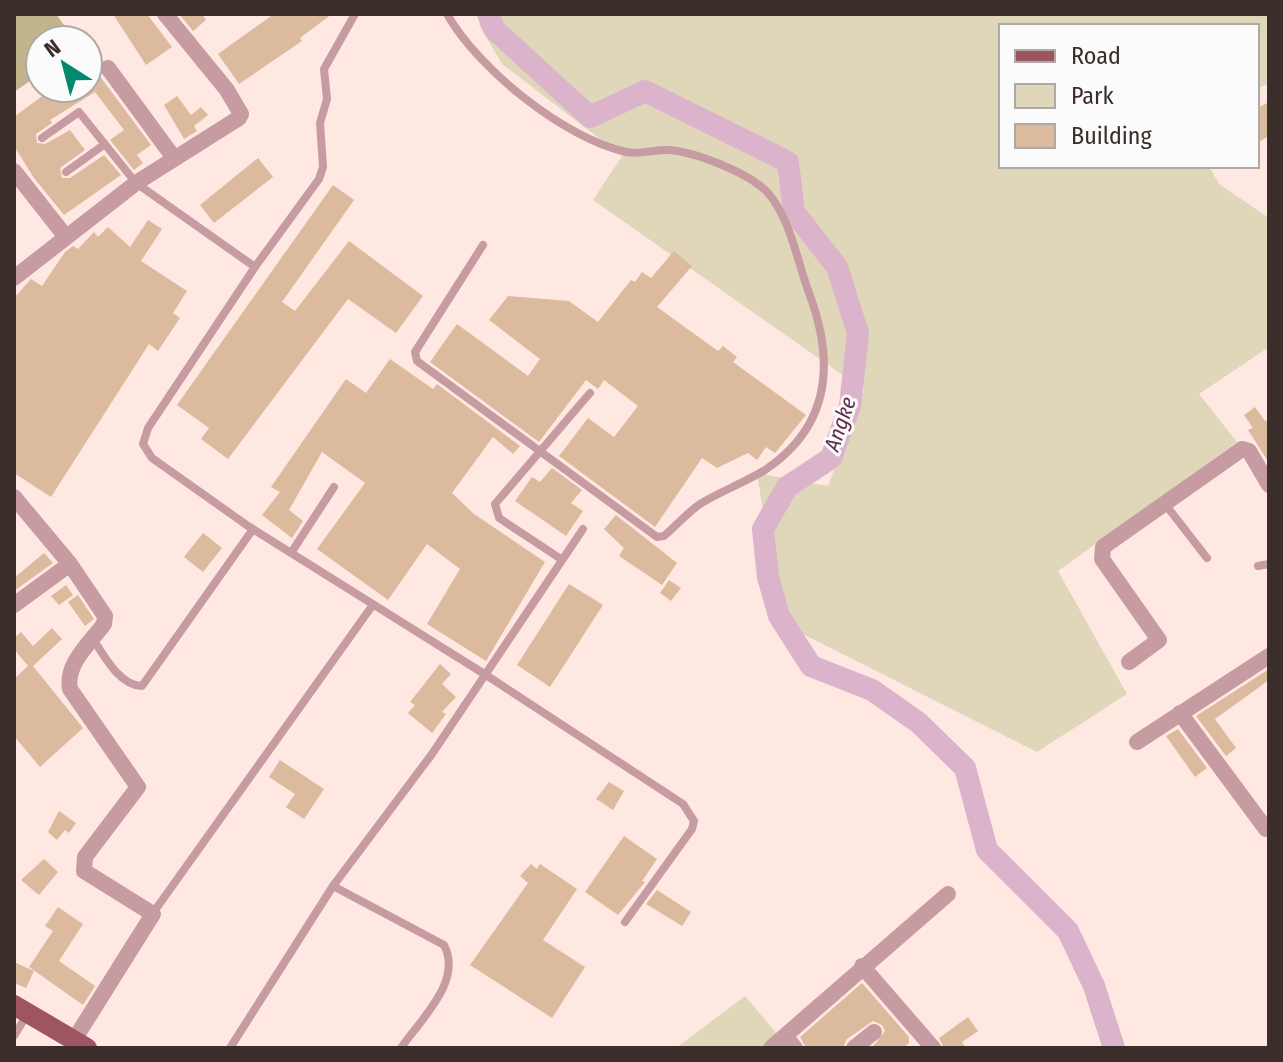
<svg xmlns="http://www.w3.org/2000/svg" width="1283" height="1062" font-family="'Fira Sans Condensed',sans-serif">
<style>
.green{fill:#e0d6ba}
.forest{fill:#c2b48d}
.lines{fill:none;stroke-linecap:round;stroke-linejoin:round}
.river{stroke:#dbb3cb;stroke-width:22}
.building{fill:#dbba9d}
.service{stroke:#c69ba1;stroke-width:8}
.minor{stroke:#c69ba1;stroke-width:16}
.primary{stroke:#9e5562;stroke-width:20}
.labels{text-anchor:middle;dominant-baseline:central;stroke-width:6;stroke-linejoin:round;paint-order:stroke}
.water-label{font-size:22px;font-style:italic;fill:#602e4f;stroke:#fbfbfb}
</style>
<rect width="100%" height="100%" fill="#ffe8e2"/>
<path class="green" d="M490 14H1269V83L1257 89V26H1001V166H1209L1219 184 1269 218V347L1199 394 1237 442 1058 571 1127 694 1037 752 781 623 757 473 828 486 864 390 593 200 622 156 502 64 479 25Z
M745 996 777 1034 762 1048H676Z"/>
<path class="forest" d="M14 14H56L75 40H40V74L14 92Z"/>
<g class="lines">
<path class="river" d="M488 14 494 29 590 117 645 91 788 162 794 212 837 267 858 333 850 406 831 458 787 487 763 529 768 577 779 616 811 666 872 690 919 723 965 768 987 850 1068 931 1094 986 1114 1048"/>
</g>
<path class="building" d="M113 14H147L172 47 146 65Z
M179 14H202L206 20 193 31Z
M274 14H332L300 38 302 41 239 84 218 54Z
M99 75 151 145 137 155 143 163 134 170 110 140 124 130 95 92 50 120 52 123 36 134 37 143 45 144 70 130 85 150 60 168 62 178H70L104 155 121 175 64 215 34 178 14 146V117L53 88H88V83Z
M177 96 191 115 201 107 208 115 194 126 197 131 184 139 164 105Z
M1269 102V136L1257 143V108Z
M258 158 273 177 214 223 200 205Z
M333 185 354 200 282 302 295 311 349 241 423 296 396 333 348 299 228 459 201 439 209 428 177 405Z
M148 220 162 229 141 261 187 291 173 313 180 318 158 351 149 344 51 497 14 473V298L31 279 42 286 65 252 73 246 78 249 94 232 98 237 108 227 130 247Z
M674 251 692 266 657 307 718 351 723 346 737 357 733 362 806 415 775 453 766 447 757 460 748 453 717 468 702 458 655 527 559 456 588 418 614 437 638 406 604 380 598 389 586 380 539 442 430 362 457 324 528 376 540 359 489 320 508 296 569 301 598 322 631 280 635 282 642 272 651 278Z
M390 359 433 389 437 384 520 446 513 454 493 437 452 493 474 514 545 562 486 661 427 624 460 569 427 544 388 600 317 549 365 483 322 452 289 510 303 521 292 538 262 515 280 492 271 487 346 379 366 393Z
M1255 407 1265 421 1269 419V463L1248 430 1253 428 1244 415Z
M552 468 582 490 571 503 583 511 566 536 515 501 532 477 540 482Z
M616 515 677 563 662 585 619 556 624 548 604 529Z
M203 533 222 548 203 572 184 557Z
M44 553 53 563 14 591V578Z
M669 580 681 588 671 601 660 593Z
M569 584 603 605 550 687 517 665Z
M66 585 73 595 59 605 51 596Z
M78 595 94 619 85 626 68 602Z
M52 628 62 639 33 666 83 728 40 767 14 736V679L28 666 14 649V638L21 632 33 646Z
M440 664 451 674 442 684 456 697 442 712 446 714 432 733 408 713 415 705 410 702Z
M1269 669V680L1215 719 1236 748 1226 756 1196 716Z
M1178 729 1207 768 1195 777 1166 736Z
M280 760 324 789 304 819 286 807 295 794 269 777Z
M609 782 624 791 613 810 596 799Z
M59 811 76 823 69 833 65 830 57 840 48 832Z
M624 836 657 859 642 881 645 882 618 915 585 892Z
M44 859 58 872 39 895 21 880Z
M531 864 537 869 540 864 577 889 543 940 585 967 552 1018 470 965 528 883 520 876Z
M657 890 691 912 682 926 646 904Z
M58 907 83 924 59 961 95 986 83 1005 29 967 53 931 45 926Z
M14 962 34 971 26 988 14 983Z
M862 983 909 1037V1043L903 1048H872L885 1031 882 1025 873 1021 847 1039 843 1048H806L800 1037Z
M968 1017 978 1031 962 1042 966 1048H944L939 1038Z"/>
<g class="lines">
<path class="service" d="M355 14 324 69 327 99 320 123 323 167 319 179 255 267 148 428 143 444 152 458 248 526 486 675 683 804 694 821 692 829 625 922
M447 14C478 69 564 138 626 152 640 155 655 149 669 150 695 152 750 173 768 193 791 220 797 261 809 293 835 362 831 426 765 470 744 483 721 491 700 504 687 513 676 526 664 536L657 537 417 361 415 352 483 245
M42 138 79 112 136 183 255 267
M66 172 105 144
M1165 504 1207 558
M291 553 334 487
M561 559 499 518 495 504 590 393
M1258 566 1269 564
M93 639C104 656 120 686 142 686L253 529
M333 886 444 945C463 981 421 1019 401 1048
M153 913 372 606
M14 1036 28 1013
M230 1048 333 886 432 754 583 529"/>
<path class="minor" d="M108 68 174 158
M14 171 66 237
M14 278 136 183 239 118 241 114 227 90 165 14
M14 497 70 564 105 616 104 624C90 643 65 664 70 689L138 787 85 857 84 871 153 914 74 1040
M14 605 70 564
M1129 662 1159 640 1102 559 1103 547 1242 449 1249 451 1269 485
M1180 713 1266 829
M1137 742 1269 656
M862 966 933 1048
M785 1036 795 1048
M771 1048 948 894
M854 1048 874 1032"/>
<path class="primary" d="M14 1005 87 1048"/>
</g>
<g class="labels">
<g class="water-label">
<text transform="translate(840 424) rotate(-71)">Angke</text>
</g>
</g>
<rect width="1283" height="1062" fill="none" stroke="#3b2d29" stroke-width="32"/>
<rect x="999" y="24" width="260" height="144" fill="#fbfbfb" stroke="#aea9a7" stroke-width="2"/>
<rect x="1015" y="50" width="40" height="12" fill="#9e5562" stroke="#aea9a7" stroke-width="2"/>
<text x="1071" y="64" font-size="24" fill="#3b2d29">Road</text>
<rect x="1015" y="84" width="40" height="24" fill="#e0d6ba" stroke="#aea9a7" stroke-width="2"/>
<text x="1071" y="104" font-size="24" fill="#3b2d29">Park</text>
<rect x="1015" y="124" width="40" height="24" fill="#dbba9d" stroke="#aea9a7" stroke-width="2"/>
<text x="1071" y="144" font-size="24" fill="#3b2d29">Building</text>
<g transform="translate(64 64) rotate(324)"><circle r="38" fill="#fbfbfb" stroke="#aea9a7" stroke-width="2"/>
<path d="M0-6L14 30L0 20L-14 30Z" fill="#02886d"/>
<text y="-12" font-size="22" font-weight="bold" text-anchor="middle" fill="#3b2d29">N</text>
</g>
</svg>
